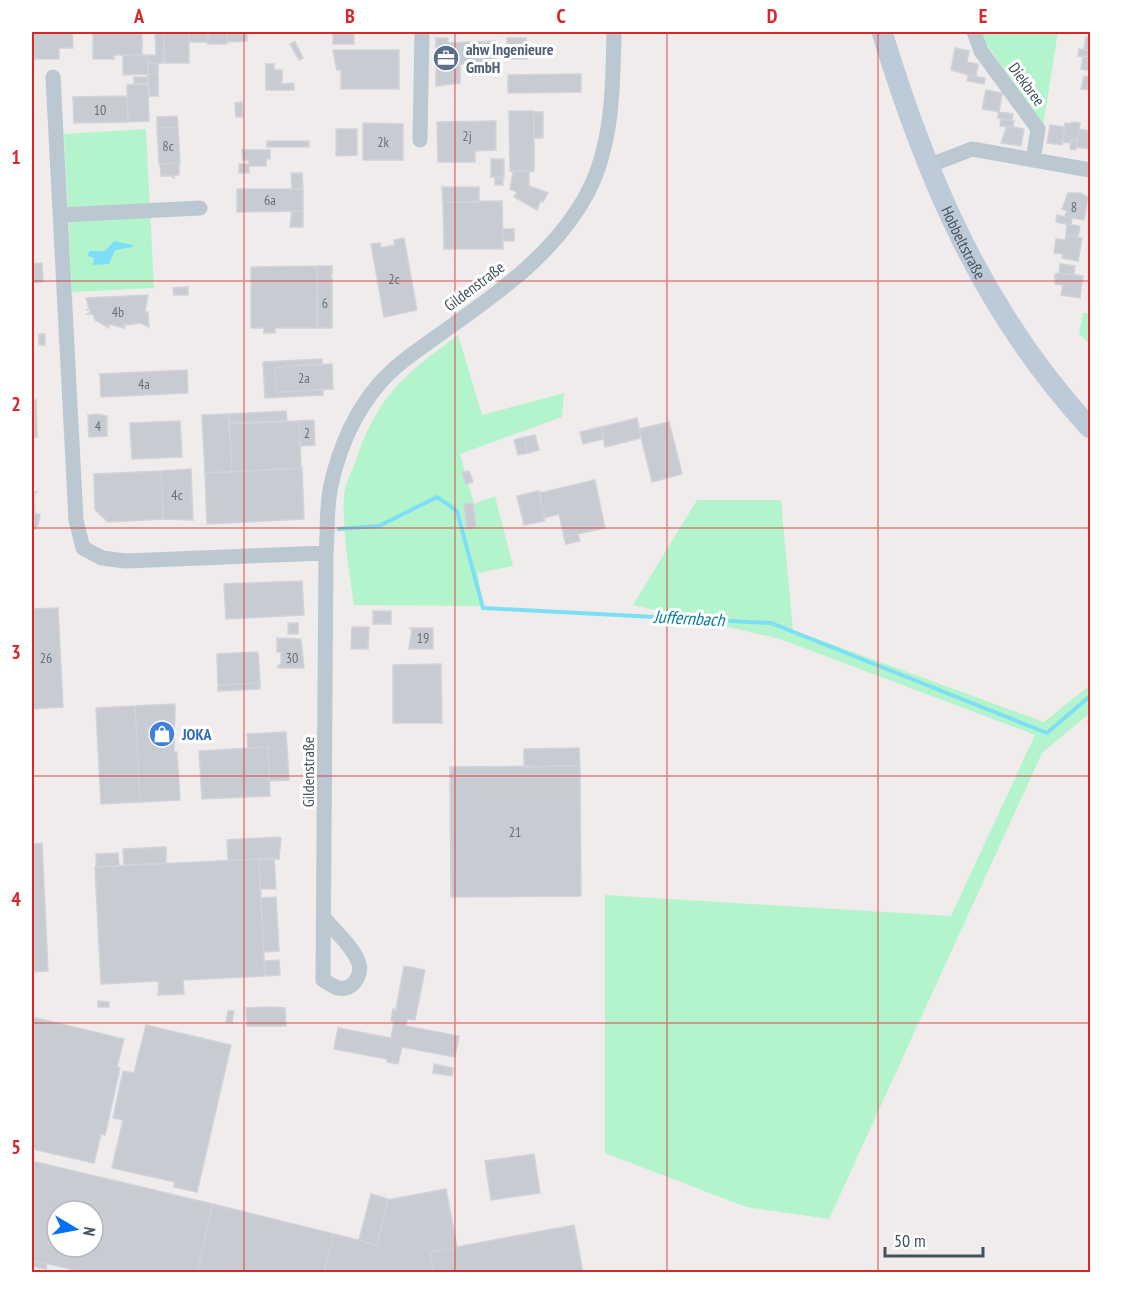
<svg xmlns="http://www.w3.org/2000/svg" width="1122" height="1304" font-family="'PT Sans Narrow',sans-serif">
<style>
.green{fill:#b4f4cc}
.water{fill:#7cdff6}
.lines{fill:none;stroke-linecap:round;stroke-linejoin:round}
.stream{stroke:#7cdff6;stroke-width:4}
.building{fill:#c8ccd2;stroke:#d0d3d9;stroke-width:1.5;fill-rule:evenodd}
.street{stroke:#bbc8d1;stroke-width:15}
.secondary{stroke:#bdcbd9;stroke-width:21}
.grid{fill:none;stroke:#d62828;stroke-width:1.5;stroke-opacity:0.55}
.labels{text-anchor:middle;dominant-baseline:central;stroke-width:6;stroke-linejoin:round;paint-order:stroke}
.number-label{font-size:14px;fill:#64707a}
.service-label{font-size:16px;font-weight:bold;fill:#4e5e75;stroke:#fff;text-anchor:start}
.street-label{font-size:16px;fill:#43515c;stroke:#fff}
.shop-label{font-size:16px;font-weight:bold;fill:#366cbe;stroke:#fff;text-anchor:start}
.water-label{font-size:18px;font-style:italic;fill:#037d9a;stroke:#fff}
.neatline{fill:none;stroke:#d62828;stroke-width:2}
.grid-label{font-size:20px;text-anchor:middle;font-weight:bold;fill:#d62828}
</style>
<rect width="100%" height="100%" fill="#f0ecec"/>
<path class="green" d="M982 32H1058L1043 126 981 36Z
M146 129 154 288 72 292 64 134Z
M1083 313H1090V344L1079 334Z
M458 335 482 415 564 393 562 417 460 454 474 504 495 496 513 566 478 573 482 606 354 605C349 569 342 531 344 495 345 483 352 471 356 460 379 394 404 375 458 335Z
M697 500H781L793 630 1044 722 1090 685V713L1042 753 829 1219 746 1207 605 1153V895L951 916 1035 735 780 639 633 605Z"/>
<path class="water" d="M114 241 133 245V247L115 250 109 264 93 265 94 258 88 256 89 251H105Z"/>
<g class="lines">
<path class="stream" d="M339 529 379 526 437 497 457 511 483 608 771 623 1047 733 1090 696"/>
</g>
<path class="building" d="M32 32H72L73 48H59V59H32Z
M93 32H142V55H114V59H93Z
M155 32H164V63H148V55H156Z
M164 32H189V63H165Z
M189 32H208V42H189Z
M208 32H227V44H208Z
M227 32H247V41L227 42Z
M333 32H354V44H333Z
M1086 37 1090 38V51L1084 50Z
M436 38H448V43L495 41 496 64H460V83L436 86Z
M507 38H526L527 59H507Z
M295 42 303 58 299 60 290 44Z
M955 48 969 51 967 62 978 64 976 77 951 70Z
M1079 49 1090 51V57L1078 56Z
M333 50H399V89H341V70H337Z
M123 55H148V74L123 75Z
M1083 56 1090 57V71L1081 69Z
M148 63H158V74H148Z
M266 64H274V70H282V84L294 83V90H266Z
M148 74H158V96H149Z
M581 74V92L508 93V75Z
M968 75 985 78 984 84 967 81Z
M1084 76 1090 77V90L1081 89Z
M134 77H147V83L134 84Z
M148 84 149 121 128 122 127 85Z
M986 90 1002 93 999 112 982 109Z
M127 96 128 122 74 123 73 97Z
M242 102 243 117H236L235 103Z
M509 111H534V171H510Z
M534 112H543V138H534Z
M998 112 1013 114 1012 120 998 118Z
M177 116 178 127 157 128V117Z
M1001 119 1014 121 1013 127 1000 126Z
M496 121V150L475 151V162H438L437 122Z
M1072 122 1080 123 1077 140 1071 139V143L1062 142 1065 123 1072 124Z
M363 123 403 124V160H363Z
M1050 125 1065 127 1062 145 1047 143Z
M1007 126 1024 129 1021 146 1001 143Z
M178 127 180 163 159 164 157 128Z
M336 129H357V155L336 156Z
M1079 129 1090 131V149L1076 147Z
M1071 139 1077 140 1076 150 1070 149Z
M267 141H309V147H267Z
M242 150H270V159H266V166H249V160H243Z
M491 159H504V177H491Z
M179 163V175H174V178L171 176H161L160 164Z
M239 164H249V173H239Z
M510 171H534L529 172V186L548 193 543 202 541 200 537 210 514 197 517 192 510 189 513 172Z
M291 173H302L303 189H292Z
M495 178H503V185H495Z
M442 187H479V202H443Z
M237 189H303V211L237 212Z
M1068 193H1080L1088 197 1084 220 1064 217 1067 211 1062 209Z
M502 201 503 249H444L443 202Z
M292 211H303V227H290Z
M1057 215 1072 218 1071 225 1056 222Z
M1067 224 1080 226 1078 237 1066 235Z
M503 229H514V241H503Z
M1066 235 1082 238 1078 261 1062 258 1063 254 1054 253 1056 239 1065 240Z
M404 238 417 310 384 317 371 244 380 243 381 248 395 245 394 240Z
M42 263 43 282 32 283V264Z
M1060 264 1075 266 1074 275 1059 273Z
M317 266 318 328H275V333H264V328H251V267Z
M317 266H332V274H330L332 278V328H317Z
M1059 273 1083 276 1080 298 1061 295 1063 285 1055 284V274Z
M188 287V295H174L173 288Z
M148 295 145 312H148L149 327 140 323 127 325 124 323 125 328 108 324 109 328 95 320 93 314H86L90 313V309L86 310 89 309 86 298Z
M39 334H45V345H39Z
M322 359V364L275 367 276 392 323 390V395L265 398 263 362Z
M332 364 333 389 276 392 275 367Z
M187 370 188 393 101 397 100 374Z
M36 400 37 437 32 438V401Z
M286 411 287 421 230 423 229 414Z
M98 414 107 416V436L89 437 88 415Z
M229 414 232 472 205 473 202 415Z
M637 418 641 438 605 447 601 427Z
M314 420 315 445 300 446 299 421Z
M180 421 182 457 132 459 130 423Z
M299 421 301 468 232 472 229 424Z
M669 422 682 474 652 482 639 429Z
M601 427 603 439 583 444 580 432Z
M535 435 539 450 528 453 524 437Z
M524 437 528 453 518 455 514 440Z
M302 468 304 519 207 524 205 473Z
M191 469 193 520 163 519 161 471Z
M161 471 163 519 108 522 95 510 94 474Z
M469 471 473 482 466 484 462 473Z
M595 480 605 528 564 537 559 514 544 518 539 493Z
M539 491 545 521 524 525 517 496Z
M32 492H38L34 493 35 514H40L38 525 32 533Z
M473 503 476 527 467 529 464 504Z
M578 534 580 541 566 544 564 537Z
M302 581 304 615 226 619 224 584Z
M58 608 63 707 32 709V609Z
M373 611H391V624H373Z
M288 623H298V634H288Z
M352 627H369L368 649H351Z
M409 628H433V649H409L412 629Z
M277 638 301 639 304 668H278V665H281V652H277Z
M258 652 260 683 218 685 217 654Z
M441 664 442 723H393V665Z
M260 683V689L218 691V685Z
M175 704 174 752H177L180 800 140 802 135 706Z
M135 706 140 802 101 804 96 708Z
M286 732 289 780 269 781 268 747 248 748 247 734Z
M268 747 270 796 202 799 199 751Z
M579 748 580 766 524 767V749Z
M580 766 581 896 451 897 450 767Z
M278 837 281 838 279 859 228 860 227 840Z
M42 843 48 971 32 972V844Z
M166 847V863L124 865 123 849Z
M118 853 119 866 96 867V854Z
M259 859 265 976 183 980 184 994 158 995 159 981 101 984 95 867Z
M259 859 274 858 276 889H260Z
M276 897 279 951 264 952 261 898Z
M279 960 280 975 265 976 264 961Z
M404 966 425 970 415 1020 407 1019 406 1026 459 1036 455 1057 402 1047 398 1064 387 1062V1059L334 1049 338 1028 391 1038 394 1022 391 1021 393 1009 396 1010Z
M98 1001 109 1002V1007H98Z
M271 1007 285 1008 286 1026H247L246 1008Z
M228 1011H234L232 1023 226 1022Z
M32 1017 124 1039 117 1067 120 1068 105 1135 101 1134 94 1163 32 1149Z
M146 1025 231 1045 197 1192 174 1187 175 1182 112 1168 123 1120 113 1118 123 1071 134 1073Z
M434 1064 453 1068 452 1076 433 1073Z
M534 1154 540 1193 491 1200 485 1161Z
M32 1161 213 1204 197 1272H82L32 1260ZM57 1211H93V1247H57Z
M446 1189 457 1247 430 1252 434 1272H324L334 1234 377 1245 388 1200Z
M371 1194 388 1199 377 1245 359 1240Z
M213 1204 334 1234 324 1272H197Z
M574 1225 583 1272H434L430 1252Z
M32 1260 47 1264 46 1269 32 1266Z"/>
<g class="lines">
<path class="street" d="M974 32 981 51 1038 129 1033 160
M53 77 76 520 83 548 102 558 125 561 326 553
M420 140 422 32
M928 166 972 149 1090 170
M61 215 200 208
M325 919C335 931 352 946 358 961 363 971 356 986 345 988 337 990 330 984 323 980L326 553C328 531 326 507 331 485 339 449 355 412 379 384 397 363 421 348 443 332 498 293 556 253 588 192 613 144 613 84 614 32"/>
<path class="secondary" id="s1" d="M882 32C927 180 984 313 1090 428"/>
</g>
<path class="grid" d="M244 32V1272M455 32V1272M667 32V1272M878 32V1272M32 281H1090M32 528H1090M32 776H1090M32 1023H1090"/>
<defs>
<symbol id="office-disc" viewBox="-11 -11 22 22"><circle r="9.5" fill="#5c6f8a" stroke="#fff"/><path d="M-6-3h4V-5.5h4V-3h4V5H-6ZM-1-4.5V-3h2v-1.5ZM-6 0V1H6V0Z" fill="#fff"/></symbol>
<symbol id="shop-disc" viewBox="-11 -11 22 22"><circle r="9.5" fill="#3f7fe0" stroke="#fff"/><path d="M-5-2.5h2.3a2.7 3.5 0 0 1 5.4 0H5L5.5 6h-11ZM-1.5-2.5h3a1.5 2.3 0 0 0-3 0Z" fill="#fff"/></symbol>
</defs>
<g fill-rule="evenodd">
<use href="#office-disc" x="431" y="43" width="30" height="30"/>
<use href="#shop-disc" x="147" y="719" width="30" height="30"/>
</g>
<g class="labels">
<g class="number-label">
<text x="100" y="110">10</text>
<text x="467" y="136">2j</text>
<text x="383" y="142">2k</text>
<text x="168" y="146">8c</text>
<text x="270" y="200">6a</text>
<text x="1074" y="207">8</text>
<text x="394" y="279">2c</text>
<text x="325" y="303">6</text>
<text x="118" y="312">4b</text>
<text x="304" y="378">2a</text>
<text x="144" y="384">4a</text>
<text x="98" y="426">4</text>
<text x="307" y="433">2</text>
<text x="177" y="495">4c</text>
<text x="423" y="638">19</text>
<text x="46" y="658">26</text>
<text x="292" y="658">30</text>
<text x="515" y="832">21</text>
</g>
<g class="service-label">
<text x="466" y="49">ahw Ingenieure<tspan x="466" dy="18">GmbH</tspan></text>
</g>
<g class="street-label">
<text transform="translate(1027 84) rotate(54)">Diekbree</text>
<text stroke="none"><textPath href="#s1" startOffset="226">Hobbeltstraße</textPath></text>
<text transform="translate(474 286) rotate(-37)">Gildenstraße</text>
<text transform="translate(308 772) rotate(-90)">Gildenstraße</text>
</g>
<g class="shop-label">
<text x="182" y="734">JOKA</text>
</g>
<g class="water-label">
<text transform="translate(689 618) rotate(3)">Juffernbach</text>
</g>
</g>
<rect width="1122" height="1304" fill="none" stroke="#ffffff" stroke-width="66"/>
<g transform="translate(75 1229) rotate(100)"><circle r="28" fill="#ffffff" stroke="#b4b9be" stroke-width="1.5"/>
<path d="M0-4.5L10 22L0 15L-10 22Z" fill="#0371f3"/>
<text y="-9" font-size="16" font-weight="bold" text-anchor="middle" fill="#43515c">N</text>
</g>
<path d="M885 1247v9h98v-9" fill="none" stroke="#43515c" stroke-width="3"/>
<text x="894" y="1247" font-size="18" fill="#43515c" stroke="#ffffff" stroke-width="4.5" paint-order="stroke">50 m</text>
<rect x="33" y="33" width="1056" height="1238" class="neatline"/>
<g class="grid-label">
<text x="139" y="23">A</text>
<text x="350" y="23">B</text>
<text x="561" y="23">C</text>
<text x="772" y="23">D</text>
<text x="983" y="23">E</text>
<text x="16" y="164">1</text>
<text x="16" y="411">2</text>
<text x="16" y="659">3</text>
<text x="16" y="906">4</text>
<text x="16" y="1154">5</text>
</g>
</svg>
